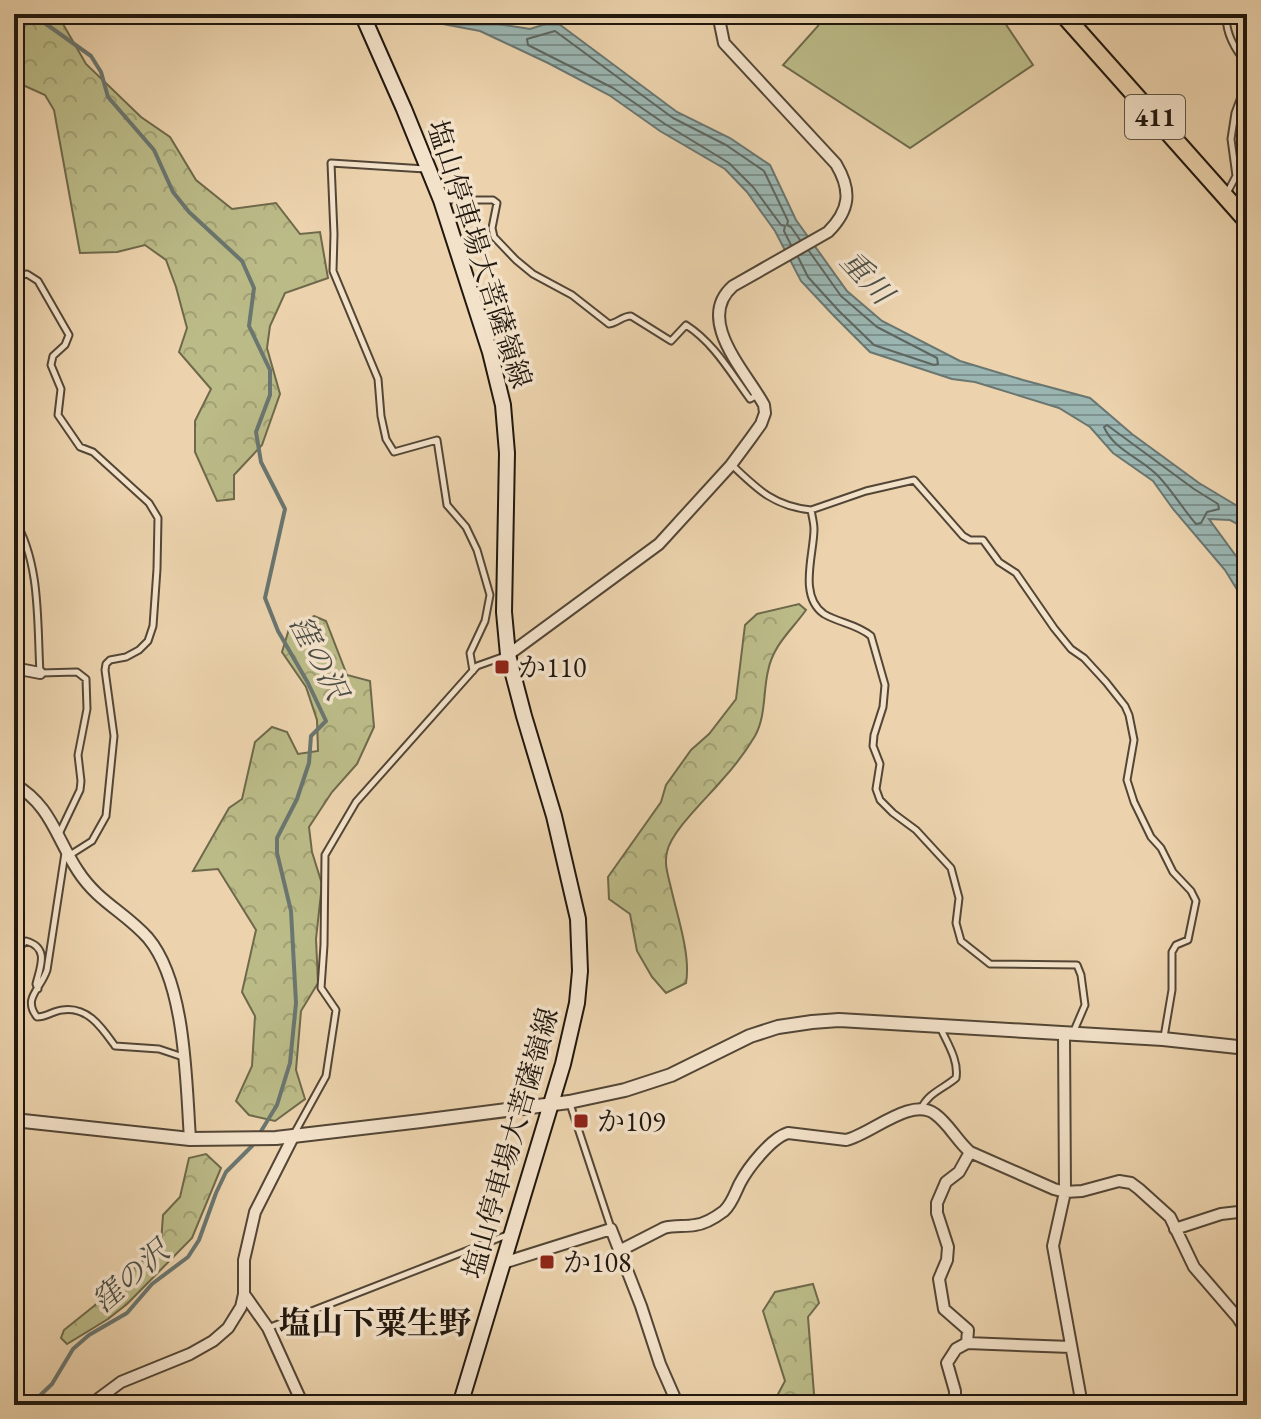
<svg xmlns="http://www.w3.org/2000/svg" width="1261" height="1419" font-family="'EB Garamond','Noto Serif JP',serif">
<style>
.green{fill:#bb8;stroke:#6e694b;stroke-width:2}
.forest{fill:url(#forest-crowns);stroke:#6e694b;stroke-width:2}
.water{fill:url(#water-rules);stroke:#6a7670;stroke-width:2}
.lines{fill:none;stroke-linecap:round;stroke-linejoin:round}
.shore{stroke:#5e6660;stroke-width:2}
.stream{stroke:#6a7670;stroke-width:4}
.service-casing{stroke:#534636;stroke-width:9}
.minor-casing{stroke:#534636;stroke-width:14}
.tertiary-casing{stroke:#534636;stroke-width:16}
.secondary-casing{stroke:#20170e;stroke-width:18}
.trunk-casing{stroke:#20170e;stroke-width:20}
.service{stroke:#f3e2ca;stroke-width:5}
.minor{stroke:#f3e2ca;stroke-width:10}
.tertiary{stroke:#f3e2ca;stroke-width:12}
.secondary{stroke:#f3e2ca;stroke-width:14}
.trunk{stroke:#ecd3ad;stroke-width:16}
.poi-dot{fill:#8f2418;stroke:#f3e2ca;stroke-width:3}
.labels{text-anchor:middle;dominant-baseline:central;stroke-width:7;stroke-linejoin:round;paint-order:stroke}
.shield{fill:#f3e2ca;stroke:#5f5446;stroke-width:2}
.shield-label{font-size:26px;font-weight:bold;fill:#20170e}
.street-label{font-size:28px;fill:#20170e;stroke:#f3e2ca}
.poi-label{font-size:28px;fill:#20170e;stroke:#f3e2ca;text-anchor:start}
.water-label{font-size:30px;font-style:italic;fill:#4b4f47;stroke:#f3e2ca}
.quarter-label{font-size:32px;font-weight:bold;fill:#20170e;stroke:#f3e2ca}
</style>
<defs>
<pattern id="forest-crowns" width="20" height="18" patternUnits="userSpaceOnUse" patternTransform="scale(2)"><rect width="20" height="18" fill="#bb8"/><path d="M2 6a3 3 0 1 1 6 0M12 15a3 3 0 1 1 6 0" fill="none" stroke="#a0a074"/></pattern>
<pattern id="water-rules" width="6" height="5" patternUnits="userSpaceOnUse" patternTransform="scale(2)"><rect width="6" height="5" fill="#9bb6b2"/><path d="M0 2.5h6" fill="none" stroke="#7e938f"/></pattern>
</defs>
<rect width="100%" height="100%" fill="#ecd3ad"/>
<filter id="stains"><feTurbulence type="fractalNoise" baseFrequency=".0025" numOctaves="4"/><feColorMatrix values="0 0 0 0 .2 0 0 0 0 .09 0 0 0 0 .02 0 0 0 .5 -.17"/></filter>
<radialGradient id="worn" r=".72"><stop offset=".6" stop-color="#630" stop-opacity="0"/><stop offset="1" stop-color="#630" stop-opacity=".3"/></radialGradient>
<path class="green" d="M824 14H999L1033 65 910 148 783 65 818 26Z"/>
<path class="forest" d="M14 14H31L63 24 86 64 141 117 170 137 196 180 232 209 276 203 300 234 320 232 328 278 285 293 270 326 267 348 280 394 262 445 234 475V499L217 501 195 452V421L211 389 179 352 187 328 176 287 166 260 145 245 117 252 80 253 54 110 45 95 14 81Z
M799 604 806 610C791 631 773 645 768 671 763 692 766 716 755 736 746 751 734 767 722 780 708 797 671 831 667 852 664 864 668 875 671 888 677 915 691 955 686 983L666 993 652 977 637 951 630 914 609 899 608 877 661 802 666 785 691 750 709 734 736 699 745 625 757 614Z
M314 616 326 621 347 675 370 681 374 727 357 764 332 792 309 827 312 852 322 884 316 939 318 983 301 1011 296 1070 305 1099 275 1121 249 1115 236 1101 252 1066 255 1016 242 992 256 930 218 869 193 871 229 808 242 799 255 742 272 727 287 732 298 754 318 751 317 720 306 687 282 652 289 629Z
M206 1154 221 1168 192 1238 127 1304 108 1319 67 1344 61 1338 64 1330 94 1306 161 1243 163 1215 180 1197 189 1158Z
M813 1284 819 1303 808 1317 814 1394 817 1405H782L777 1396 785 1381 763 1311 775 1292Z"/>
<path class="water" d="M390 14H463L485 22 530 29 555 21 677 112 730 138 770 165 796 220 847 291 882 321 960 361 1023 380 1090 398 1132 434 1199 483 1239 507 1247 514V529L1230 520 1209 519 1247 571V606L1225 570 1173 509 1153 481 1113 453 1090 427 1059 408 975 382 952 379 870 352 834 316 801 281 775 231 747 192 725 169 660 131 609 95 548 63 480 31Z"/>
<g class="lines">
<path class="shore" d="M791 245 784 231 785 226 781 225 753 187 729 163 665 124 613 88 528 45 527 39 555 31 673 118 726 145 764 171 788 221 787 225 791 227 800 240
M798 257 808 277 839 311 874 345 934 365 938 364 937 358 877 327 841 296 809 251
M1107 425 1194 489 1218 504 1219 509 1207 512 1201 523 1196 524C1183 509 1173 492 1160 478 1144 459 1114 451 1104 427Z"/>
<path class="stream" d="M30 1405 52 1384 73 1349 89 1335 127 1313 152 1284 188 1257 199 1240 216 1193 226 1172 252 1146 277 1105 290 1063 296 1003 291 911 277 853V838L297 799 309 763 311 736 326 721 308 683 278 631 265 598 285 509 261 462 256 432 270 395V370L249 326 254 288 242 261 189 212 173 192 154 150 108 97 101 72 91 56 32 14"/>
<defs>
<path id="service" d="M1227 14C1224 30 1235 51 1247 63
M425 169 331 163 334 234 333 271 378 379 381 416 386 439 394 452 437 440 447 505 466 527 477 550 490 595 485 621 470 653 473 671
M1236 176 1247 172
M1226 195 1236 176 1231 139 1235 113 1247 81
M442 200H493L497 203 492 228 494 237 516 260 533 274 572 295 609 324C618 323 622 316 631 316L671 341 686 325C714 343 730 372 750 399L758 395
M14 277 27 274 38 281 69 335 65 345 53 356 51 365 61 389 58 415 80 447 93 452 149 503 158 518 157 569 153 626 148 641 139 650 126 657 110 660 106 664 105 670 114 736 106 816 92 841 70 855
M732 465C758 490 774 506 811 510 812 516 814 523 814 529 814 554 798 596 824 614 839 623 857 624 871 636L885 685 883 707 874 735 873 746 880 764 876 789 880 800 893 813 916 830 951 868 959 898 956 923 961 941 990 964 1077 965 1081 975 1085 1005 1073 1033
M811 510 866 491 914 480 963 536 970 540H983L999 562 1016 573 1054 628 1071 649 1084 658 1106 682 1125 706 1129 715 1134 740 1127 780 1134 802 1151 837 1161 848 1173 872 1191 891 1196 901 1188 940 1176 945 1172 952V990L1164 1037
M14 519C41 563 37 623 40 673L77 672 86 679 87 709 78 755 81 781 80 790 59 834
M65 853 47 970C41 989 22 998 37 1017 46 1017 53 1011 62 1010 88 1006 102 1028 115 1046L159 1049 183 1057
M14 952 26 941C50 948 40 967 36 984L38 989
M570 1104 611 1228
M921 1109C928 1093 943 1089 956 1078 959 1060 947 1043 940 1027
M294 1134 326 1076 336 1010 321 988 324 945 325 855 356 802 477 666 505 656
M268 1328 507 1235"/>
<path id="minor" d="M508 655 659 544 731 465 751 438 761 424 765 413 764 405C747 373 694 320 733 286L828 232C850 210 852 191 836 164L724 43 718 14
M14 668 40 673
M14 784C51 805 56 838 78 871 98 902 125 912 148 938 186 983 186 1082 190 1139
M1064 1034 1065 1192 1053 1246 1082 1405
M1175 1229 1221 1214 1247 1211
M621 1250 664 1228C674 1225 685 1227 695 1225 705 1224 716 1217 724 1211 732 1204 735 1193 740 1183 748 1168 771 1138 788 1133L846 1140C870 1135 911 1096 935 1114 949 1124 957 1141 970 1152L1054 1189 1065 1192 1082 1191 1119 1181 1131 1183 1139 1189 1170 1217 1194 1267 1238 1318 1247 1332
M503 1263 611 1229 641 1306 660 1364 678 1405
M244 1294 268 1328 303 1405
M967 1343 1071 1347
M90 1405 121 1382 190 1354 213 1341 228 1328 241 1307 244 1294V1260L255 1212 294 1135
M955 1405V1391L947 1363 956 1349 967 1343 968 1330 944 1309 939 1279 947 1260 948 1247 937 1213V1203L946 1182 959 1172 970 1152"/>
<path id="tertiary" d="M14 1120 190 1139 276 1138 421 1121 569 1102 625 1090 671 1075 750 1036 778 1027 812 1022 839 1020 1163 1039 1247 1048"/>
<path id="secondary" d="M362 14 404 109 441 200 490 352 503 405 507 453 504 612 508 655 524 716 554 816 578 919 580 971 577 1003 563 1064 460 1405"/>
<path id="trunk" d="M1063 14 1247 221"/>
</defs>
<use href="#service" class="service-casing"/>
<use href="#minor" class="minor-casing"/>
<use href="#tertiary" class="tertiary-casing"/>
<use href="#secondary" class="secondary-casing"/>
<use href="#trunk" class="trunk-casing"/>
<use href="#service" class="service"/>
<use href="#minor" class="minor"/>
<use href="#tertiary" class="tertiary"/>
<use href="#secondary" class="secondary"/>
<use href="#trunk" class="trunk"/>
</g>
<g class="poi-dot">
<rect x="494" y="659" width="16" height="16" rx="4"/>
<rect x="573" y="1113" width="16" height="16" rx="4"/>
<rect x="539" y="1254" width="16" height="16" rx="4"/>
</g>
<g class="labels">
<rect class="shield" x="1125" y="95" width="60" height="44" rx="6"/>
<g class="shield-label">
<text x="1155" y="117">411</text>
</g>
<g class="street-label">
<text transform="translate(480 254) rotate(72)">塩山停車場大菩薩嶺線</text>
<text transform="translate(510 1143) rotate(-74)">塩山停車場大菩薩嶺線</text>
</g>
<g class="poi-label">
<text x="518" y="667">か110</text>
<text x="597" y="1121">か109</text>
<text x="563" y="1262">か108</text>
</g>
<g class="water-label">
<text transform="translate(867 277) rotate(47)">重川</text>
<text transform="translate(319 657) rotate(63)">窪の沢</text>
<text transform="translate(130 1276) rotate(-41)">窪の沢</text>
</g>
<g class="quarter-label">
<text x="375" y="1323">塩山下粟生野</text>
</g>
</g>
<rect width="1261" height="1419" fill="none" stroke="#ecd3ad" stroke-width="48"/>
<rect x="16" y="16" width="1229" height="1387" fill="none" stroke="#20170e" stroke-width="4"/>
<rect x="24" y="24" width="1213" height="1371" fill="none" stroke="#20170e" stroke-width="2"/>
<rect width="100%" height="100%" filter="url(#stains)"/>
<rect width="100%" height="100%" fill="url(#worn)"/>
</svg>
